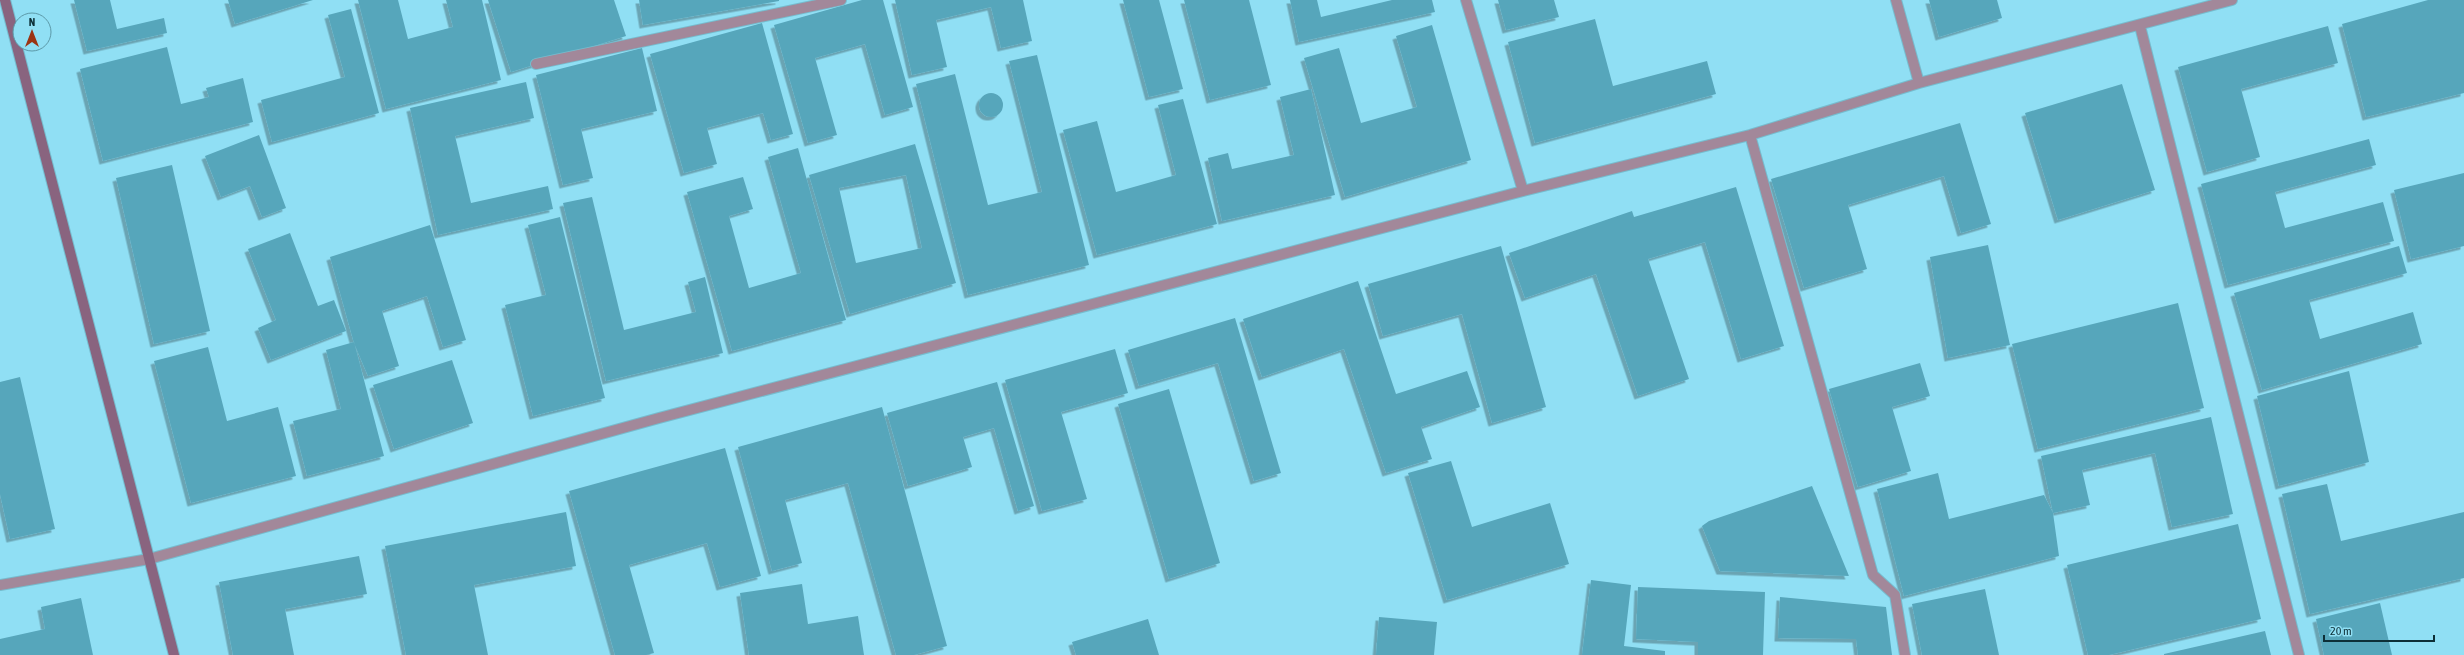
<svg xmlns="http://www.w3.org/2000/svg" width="2464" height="655" font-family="'Asap Condensed',sans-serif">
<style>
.building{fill:#57a6bb;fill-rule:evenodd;filter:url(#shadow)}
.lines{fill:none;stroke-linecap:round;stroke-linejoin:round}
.street-casing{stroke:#76bcce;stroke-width:12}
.secondary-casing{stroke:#76bcce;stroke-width:12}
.street{stroke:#a2889a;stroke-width:10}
.secondary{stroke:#89647f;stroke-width:10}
</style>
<defs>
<filter id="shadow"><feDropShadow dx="-3.5" dy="3.5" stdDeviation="0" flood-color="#0004"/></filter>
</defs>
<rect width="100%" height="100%" fill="#90dff4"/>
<path class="building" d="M74 0H110L117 29 164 18 167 33 87 51Z
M228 0H313L235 24Z
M358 0H398L408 39 453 27 446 0H482L501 80 386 109Z
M488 0H614L626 36 511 72Z
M639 0H779V1L643 25Z
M862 0H883L913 107 885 115 865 44 815 58 837 135 808 143 774 25Z
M895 0H1023L1032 41 1001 48 991 7 936 20 947 67 912 75Z
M1123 0H1159L1183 89 1149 97Z
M1184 0H1249L1271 85 1210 100Z
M1290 0H1317L1321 17 1392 0H1432L1435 12 1299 42Z
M1498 0H1554L1559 17 1506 30Z
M1929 0H1997L2002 18 1939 37Z
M2428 0H2464V93L2366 117 2342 24Z
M351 9 379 113 272 142 261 100 345 77 328 15Z
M1595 19 1613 86 1707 61 1716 94 1535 143 1508 42Z
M762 23 793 134 771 140 763 113 707 128 717 164 684 173 650 54Z
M1432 25 1471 160 1345 197 1304 58 1339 48 1361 123 1417 107 1396 36Z
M2328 26 2338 63 2241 89 2260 157 2207 172 2178 67Z
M167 47 181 104 209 97 206 88 243 78 253 122 103 161 80 69Z
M642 48 657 111 581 129 593 178 563 185 536 75Z
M1037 55 1089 265 968 295 916 84 955 74 988 205 1042 192 1009 61Z
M526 82 534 118 455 136 471 203 548 186 553 209 438 235 410 108Z
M2122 84 2155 190 2058 220 2025 113Z
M1311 89 1335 195 1222 221 1208 158 1228 153 1232 169 1294 155 1280 97Z
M979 105a12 12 0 1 1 24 0a12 12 0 1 1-24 0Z
M1183 99 1217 224 1097 255 1063 130 1097 121 1116 192 1176 175 1158 105Z
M1960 123 1991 224 1961 233 1944 176 1848 205 1867 269 1804 288 1771 179Z
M259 135 286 208 262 217 250 186 221 197 205 156Z
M2369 139 2376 165 2275 192 2285 228 2383 202 2394 241 2228 285 2201 184Z
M915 144 956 283 850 314 809 175ZM906 175 922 248 856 263 839 188Z
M798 148 846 320 732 351 687 192 743 177 753 209 729 216 749 288 801 273 768 157Z
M172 165 210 331 154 344 116 178Z
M2464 173V246L2411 259 2394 190Z
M1736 187 1784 346 1741 359 1705 242 1648 259 1689 379 1638 396 1596 274 1525 298 1509 253 1632 211 1634 217Z
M592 197 624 330 696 312 688 282 705 277 723 353 606 381 563 203Z
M560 217 605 398 533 416 505 305 546 295 528 225Z
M430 225 466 340 443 347 427 296 382 311 399 366 368 376 354 343 330 257Z
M290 233 318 306 334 300 346 331 271 360 258 328 276 320 248 249Z
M1988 245 2010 345 1948 358 1930 257Z
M1501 246 1546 407 1492 423 1462 314 1383 336 1368 284Z
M2399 246 2407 273 2309 300 2320 339 2413 312 2422 344 2262 390 2234 293Z
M1358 281 1396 394 1467 371 1480 407 1421 427 1432 459 1386 473 1344 349 1262 377 1243 319Z
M2178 303 2204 408 2038 449 2012 344Z
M1235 318 1281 473 1254 481 1218 363 1139 386 1128 350Z
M354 342 384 456 307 476 293 421 341 409 326 350Z
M208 347 227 421 278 407 296 476 191 503 154 361Z
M1115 349 1128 393 1061 412 1087 499 1042 511 1005 380Z
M452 360 473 423 394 449 373 385Z
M1920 363 1930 396 1892 407 1911 471 1858 487 1829 389Z
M2349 371 2369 462 2279 486 2257 396Z
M20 377 55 529 10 539 0 494V382Z
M997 382 1034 506 1018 511 994 428 963 437 972 467 908 486 887 413Z
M1169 389 1220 563 1169 579 1118 404Z
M882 407 947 646 914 655H896L848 483 785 500 802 563 772 571 738 447Z
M2211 417 2233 514 2172 527 2155 453 2082 470 2090 505 2053 513 2041 456Z
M725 448 761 576 720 587 707 543 629 565 654 653 646 655H615L569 491Z
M1451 461 1472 527 1550 503 1569 564 1447 600 1408 473Z
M1938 473 1949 519 2044 495 2053 513 2059 556 1904 596 1877 489Z
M2327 484 2341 541 2464 512V578L2310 614 2282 494Z
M1812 486 1849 576 1720 571 1702 526 1709 521Z
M566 512 576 566 474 585 488 655H406L385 546Z
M2238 524 2261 619 2109 655H2088L2067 565Z
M359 556 367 594 285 609 294 655H233L219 582Z
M1591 580 1631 585 1624 646 1665 651V655H1582Z
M802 584 808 624 858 616 864 655H749L740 593Z
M1638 587 1765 592 1763 655H1698V642L1636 639Z
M1985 589 1999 655H1922L1912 604Z
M1780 597 1886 607 1892 655H1858L1856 639 1778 638Z
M81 598 93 655H0V639L45 629 41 607Z
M2380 603 2392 655H2324L2316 619Z
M1379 617 1437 622 1434 655H1376Z
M1148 619 1159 655H1076L1072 642Z
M2265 631 2271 655H2164V654Z"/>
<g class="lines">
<defs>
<path id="street" d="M1466 0 1523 191
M1896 0 1919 83
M2140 26 2299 655
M536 64 841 0
M1750 135 1873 575 1895 595 1905 655
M0 585 149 559 659 418 1523 191 1750 135 1919 83 2232 0"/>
<path id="secondary" d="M5 0 174 655"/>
</defs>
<use href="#street" class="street-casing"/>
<use href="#secondary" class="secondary-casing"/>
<use href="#street" class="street"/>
<use href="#secondary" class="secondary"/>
</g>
<g transform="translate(32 32)"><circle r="19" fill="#90dff4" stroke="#5c99a8"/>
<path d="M0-3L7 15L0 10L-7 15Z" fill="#9b3414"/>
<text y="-6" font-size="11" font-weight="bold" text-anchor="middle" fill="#0d2f37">N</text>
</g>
<path d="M2324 635v6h110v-6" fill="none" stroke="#0d2f37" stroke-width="2"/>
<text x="2330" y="635" font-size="12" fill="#0d2f37" stroke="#90dff4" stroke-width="3" paint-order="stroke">20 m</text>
</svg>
